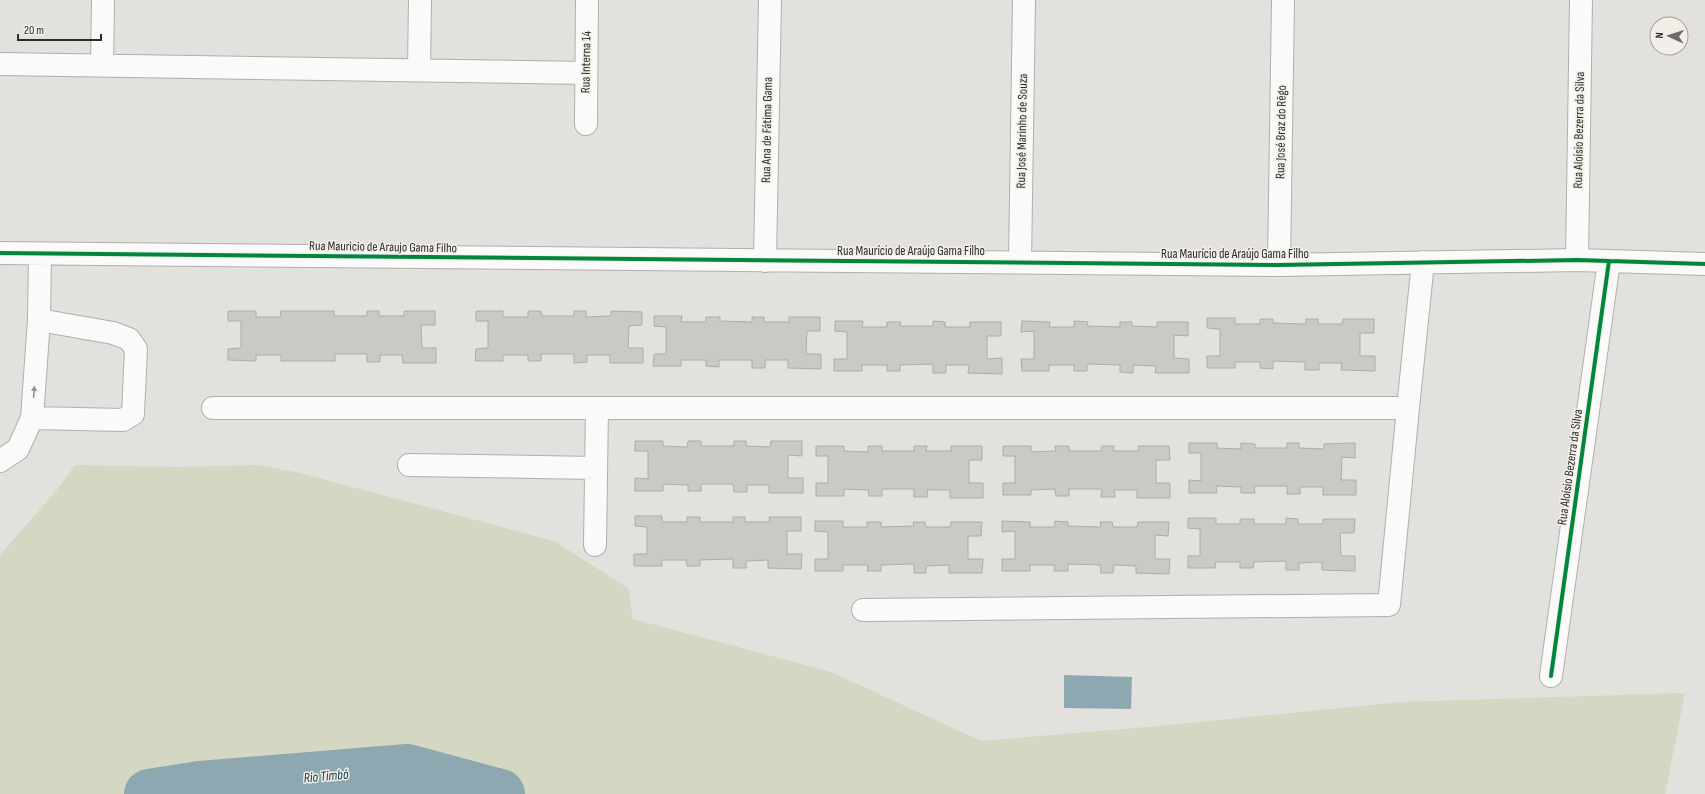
<svg xmlns="http://www.w3.org/2000/svg" width="1705" height="794" font-family="'Sofia Sans Condensed',sans-serif">
<style>
.green{fill:#d4d7c2}
.water{fill:#8da8b1}
.lines{fill:none;stroke-linecap:round;stroke-linejoin:round}
.river{stroke:#8da8b1;stroke-width:50}
.building{fill:#cac9c6;stroke:#adaca9}
.minor-casing{stroke:#afafac;stroke-width:24}
.minor{stroke:#fbfafa;stroke-width:22}
.cycleway-casing{stroke:#f2efe8;stroke-width:6}
.cycleway{stroke:#00873e;stroke-width:4}
.oneway{fill:#949392}
.labels{text-anchor:middle;dominant-baseline:central;stroke-width:3;stroke-linejoin:round;paint-order:stroke}
.street-label{font-size:13px;fill:#2d2c2a;stroke:#f2efe8}
.water-label{font-size:14px;font-style:italic;fill:#103743;stroke:#f2efe8}
</style>
<rect width="100%" height="100%" fill="#e2e1dd"/>
<path class="green" d="M75 465 178 467 258 465 300 473 554 541 628 588 633 619 831 672 981 741 1158 726 1401 702 1685 693 1665 794H0V555L56 491Z"/>
<path class="water" d="M1064 675 1132 677 1131 709 1064 708Z"/>
<g class="lines">
<path class="river" d="M149 794 200 786 407 769 500 794"/>
</g>
<path class="building" d="M228 311H256V317H280L281 311H334V316H367V311H379V316H404V311H435V325H421L422 348H436V363H403L402 355H380V362H367V354H335V361H281V355H256V361L228 360V349L241 348V321H228Z
M476 311H503V317H528V311H541L542 316H574V311H586V317L611 316V311L642 312V325L629 326 628 348H643V363H610V355H587V362L574 363V354H541V361H528V355H503V361H475L476 349 488 348V321H476Z
M654 316H682L681 322H706V317H720V321L752 322V317H764V322H789V317H820V331H807L806 354H821V369L788 368V360H765V368H752V360H719V367L706 366V360H681V366H653L654 354H666V327L654 326Z
M1207 318H1235V324H1260V319H1273V323L1306 324V319H1318V324H1342L1343 319H1374V333H1360V356H1375V371L1341 370 1342 363H1319V370H1305V362L1273 361V369L1260 368V362H1235V368H1207V356H1220V329L1207 328Z
M835 321H863L862 327H887V322H901L900 326H933V321L945 322V327H970V322H1001V336H987V359L1002 358V374L968 373 969 365H946V373H933V364L900 365V371H887V365H862V371H834V359H847V332L835 331Z
M1022 321 1050 322 1049 327H1074V321L1088 322 1087 326 1120 327V322H1132V326L1157 327V322H1188V336L1174 335V358L1189 359V373H1155L1156 366 1133 365V373L1120 372V365L1087 364V371H1074V365H1049V371H1022L1021 359H1034V331L1021 332Z
M635 441H663V446L687 447 688 441H701V446H734V441H746V446L770 447 771 441H802V456L788 455V478H803V493H769V485H747V492H734L733 484H701V491H688V485L663 484V491H635V478L648 479V451H635Z
M1189 443H1217V448L1241 449V443L1255 444V448H1287V443H1299V448L1324 449V444L1355 443V458L1342 457 1341 480H1356V495H1323V487H1300V494H1287V486H1254L1255 493H1241V487L1216 486 1217 493H1189V480L1201 481V453H1189Z
M816 446H844V451L868 452V446H882V451H914V446H927L926 451H951V446H982V460H969V483H983V498H950V490H927L928 497H914V489H882V496H869L868 490 844 489V496H816V483H828V456H816Z
M1003 446H1031V452L1056 451 1055 446H1069V451H1101L1102 446H1114L1113 451H1139L1138 446H1169L1170 460H1156V483H1170V498H1137V490H1114L1115 497H1101L1102 489H1069V496H1056L1055 489 1031 490V495H1003V483H1015V456H1003Z
M635 516H662V522H687V517H700V522H733V517H745V522H770L769 517H801V531H787V554H802L801 569 768 568V560L746 561V568H733V559L700 560V566H687L686 560H662V566H634V554H647V527L635 526Z
M1188 518H1216V524H1240V519H1254V524H1286V518L1298 519V524H1323V519H1355L1354 533H1340L1341 556H1355V571L1322 570V562L1299 563V570H1286V561L1254 562 1253 568H1240V562H1216L1215 568H1188V556H1200V529L1188 528Z
M815 521H843V527H867V522H881V527L914 526 913 522H925L926 527H950L951 522H982L981 536H968V559H983L982 573H949V565L926 566V573H914V564L881 565V571H867L868 565H843V571H815V559H828V532L815 531Z
M1002 521 1030 522V527H1054L1055 521 1068 522V526L1101 527 1100 522H1112L1113 527H1137L1138 522H1169L1168 536 1155 535V559H1170L1169 574 1136 573V566L1114 565 1113 573H1101L1100 565 1068 564V571H1054L1055 565H1030V571H1002V559H1015V531L1002 532Z"/>
<g class="lines">
<defs>
<path id="minor" d="M0 64 586 73
M102 65 103 0
M419 70 420 0
M586 124 587 0
M0 253 1279 265 1577 260 1705 264
M1577 260 1581 0
M765 261 770 0
M1020 262 1024 0
M1279 265 1283 0
M213 408H1408L1389 605 863 610
M1408 408 1423 262
M32 418 123 420 133 414 136 349 129 339 113 333 39 320
M0 461 18 449 32 418 39 320 40 254
M409 465 596 468
M595 545 597 408
M1551 676 1609 261"/>
</defs>
<use href="#minor" class="minor-casing"/>
<use href="#minor" class="minor"/>
<defs>
<path id="cycleway" d="M0 253 1279 265 1577 260 1705 264
M1551 676 1609 261"/>
</defs>
<use href="#cycleway" class="cycleway-casing"/>
<use href="#cycleway" class="cycleway"/>
</g>
<defs><path id="oneway-solid" d="M-6-.8H1V-3.2L6.5 0L1 3.2V.8H-6Z"/></defs>
<use class="oneway" href="#oneway-solid" transform="translate(34 392) rotate(-86)"/>
<g class="labels">
<g class="street-label">
<text transform="translate(586 62) rotate(-89)">Rua Interna 14</text>
<text transform="translate(767 130) rotate(-89)">Rua Ana de Fátima Gama</text>
<text transform="translate(1579 130) rotate(-89)">Rua Aloísio Bezerra da Silva</text>
<text transform="translate(1022 131) rotate(-89)">Rua José Marinho de Souza</text>
<text transform="translate(1281 132) rotate(-89)">Rua José Braz do Rêgo</text>
<text transform="translate(383 247) rotate(1)">Rua Mauricio de Araujo Gama Filho</text>
<text x="911" y="251">Rua Maurício de Araújo Gama Filho</text>
<text x="1235" y="254">Rua Maurício de Araújo Gama Filho</text>
<text transform="translate(1570 467) rotate(-82)">Rua Aloísio Bezerra da Silva</text>
</g>
<g class="water-label">
<text transform="translate(326 776) rotate(-5)">Rio Timbó</text>
</g>
</g>
<g transform="translate(1669 36) rotate(273)"><circle r="19" fill="#f2efe8" stroke="#a3a19c"/>
<path d="M0-3L7 15L0 10L-7 15Z" fill="#6c6b69"/>
<text y="-6" font-size="11" font-weight="bold" text-anchor="middle" fill="#2d2c2a">N</text>
</g>
<path d="M18 34v6h83v-6" fill="none" stroke="#2d2c2a" stroke-width="2"/>
<text x="24" y="34" font-size="12" fill="#2d2c2a" stroke="#f2efe8" stroke-width="3" paint-order="stroke">20 m</text>
</svg>
